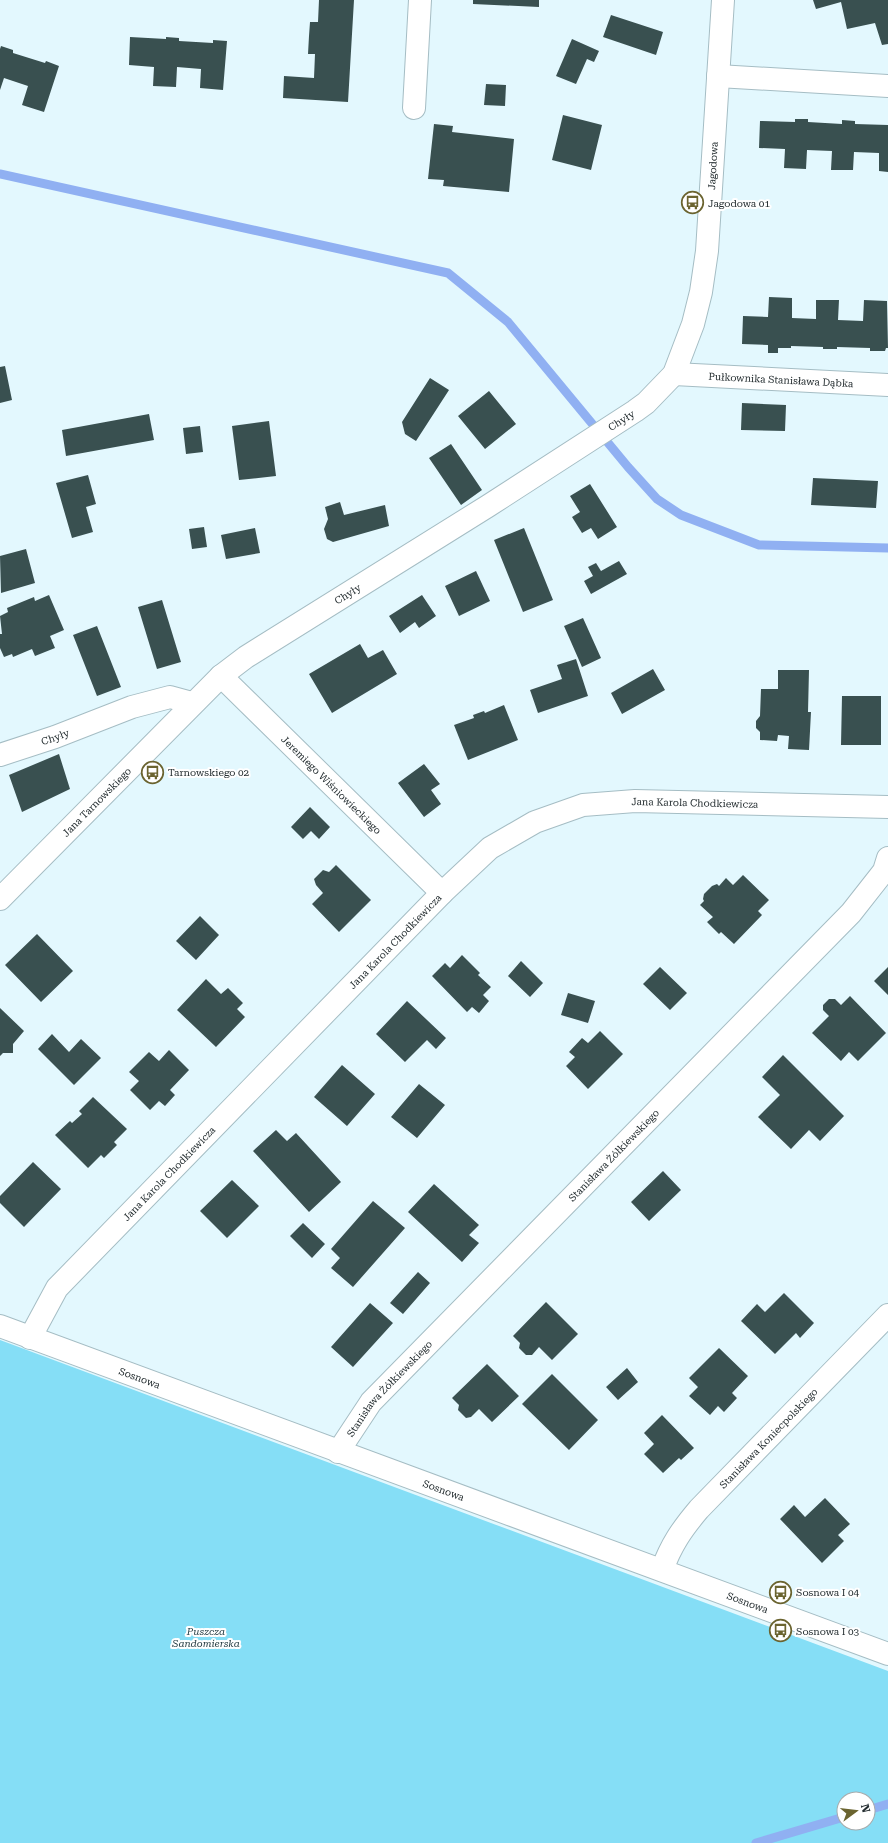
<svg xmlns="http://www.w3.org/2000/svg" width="888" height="1843" font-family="'Roboto Serif',serif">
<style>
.green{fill:#85def6;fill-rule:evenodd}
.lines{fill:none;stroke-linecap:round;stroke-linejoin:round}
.stream{stroke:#90b0f2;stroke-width:9}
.building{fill:#395050}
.minor-casing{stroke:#a5bdc4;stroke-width:24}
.minor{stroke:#fff;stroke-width:22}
.labels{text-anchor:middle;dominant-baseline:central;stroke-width:4;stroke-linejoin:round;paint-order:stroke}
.street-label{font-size:10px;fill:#232c2f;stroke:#fff}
.poi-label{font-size:10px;fill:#232c2f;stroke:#fff;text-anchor:start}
.park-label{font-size:10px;font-style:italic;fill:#233b42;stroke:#fff}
</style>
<rect width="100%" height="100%" fill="#e3f8fe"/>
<path class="green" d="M0 1340 888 1671V1843H0ZM844 1799H868V1823H844Z"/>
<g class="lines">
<path class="stream" d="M0 174 448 273 508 322 628 467 657 499 681 515 759 545 888 548
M868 1810 888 1804
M756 1843 844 1817"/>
</g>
<path class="building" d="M319 0H354L348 102 283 98 284 76 314 78 315 54H308L309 36 310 22H318Z
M473 0H539V7L473 4Z
M813 0H888V44L882 45 875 23 847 29 841 2 816 9Z
M611 15 663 32 656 55 603 37Z
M130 37 166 39V37L179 38V41L213 43V40L227 41 223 90 200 88 201 69 177 67 176 87 153 86 154 67 129 65Z
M572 39 599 51 594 62 587 59 576 84 556 76Z
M1 46 13 50V53L45 63 46 61 59 66 44 112 22 105 28 86 4 78 0 90V49Z
M486 84 506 85 505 106 484 105Z
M563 115 602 125 591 170 552 160Z
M795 119H808V122L842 124V120L855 121V124L888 125V172L879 171V153L854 152 853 170H831L832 151 807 150 806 169 784 168 785 149 759 148 760 121 795 122Z
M434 124 453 126 452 132 514 139 509 192 443 186 444 180 428 179Z
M769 297 792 298V318L816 319V300H839L838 320 863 321 864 300 887 301 888 348H886L885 351H870V348L837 347V349H823V347L791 346V348H778V353H768V345L742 344 743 316 768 317Z
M5 366 12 400 0 403V367Z
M430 378 449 390 416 441 405 434 402 422Z
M489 391 516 424 485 449 458 416Z
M742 403 786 405 785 431 741 430Z
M149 414 154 440 66 456 62 430Z
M269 421 276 476 239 480 232 426Z
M200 426 203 452 186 454 183 428Z
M451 444 482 490 461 505 429 458Z
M88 475 96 504 86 507 93 532 72 538 56 483Z
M813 478 878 481 876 508 811 505Z
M590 484 617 527 598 539 591 528 582 533 572 517 580 512 570 496Z
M340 502 344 515 385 505 389 526 333 542 327 539 324 529 328 519 325 507Z
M204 527 207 547 192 549 189 529Z
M255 528 260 553 226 559 221 535Z
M524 528 553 600 523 612 494 540Z
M26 549 35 583 1 593 0 556Z
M619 561 627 574 591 594 584 581 593 576 588 567 596 563 601 571Z
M476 571 490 601 459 616 445 586Z
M49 595 64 630 50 636 55 648 35 656 32 649 13 657 12 654 4 657 0 648V634H2L0 616 8 612 7 608 34 597 35 601Z
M422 595 436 616 419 628 415 622 400 633 389 616Z
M162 600 181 662 157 669 138 607Z
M583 618 601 658 582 667 564 626Z
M97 626 121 687 97 696 73 635Z
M360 644 368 658 383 650 397 674 332 713 309 674Z
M576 659 588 696 538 713 530 690 562 679 557 665Z
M653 669 665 690 622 714 611 693Z
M778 670H809L808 712H811L809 750 788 749 789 736 778 735 777 741 760 740V732L756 728V721L760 716 761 689H778Z
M842 696H881V745H841Z
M504 705 518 740 468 760 454 725 474 718 473 715 484 711 485 713Z
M59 754 70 789 22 812 9 775Z
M424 764 440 784 431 790 441 804 424 817 398 783Z
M310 807 330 827 319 839 311 831 303 839 291 827Z
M336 865 371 900 339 932 312 904 323 893 316 885 314 879 323 870 329 872Z
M743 875 769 900 758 911 762 915 734 944 721 932 719 934 707 922 713 917 700 905 704 901 703 899 704 894 712 886 717 884 719 886 726 878 733 885Z
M200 916 219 935 196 960 176 941Z
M37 934 73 971 41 1002 5 965Z
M462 955 480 973 478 975 491 987 483 995 489 1001 479 1013 472 1007 467 1012 432 976 445 963 450 968Z
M521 961 543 983 530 997 508 976Z
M660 967 687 993 670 1010 643 984Z
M888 967V995L874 981Z
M206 979 221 994 228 988 243 1003 237 1009 245 1017 216 1047 177 1010Z
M568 993 595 1001 588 1023 561 1015Z
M850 996 886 1033 858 1061 849 1052 841 1061 812 1033 829 1016 823 1010V1005L829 999H835L841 1005Z
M407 1001 446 1038 436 1049 427 1040 405 1062 376 1034Z
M0 1008 24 1031 13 1044V1053H3L0 1056Z
M600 1031 623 1054 588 1089 566 1066 575 1057 569 1052 582 1038 588 1043Z
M52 1034 69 1052 81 1039 101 1058 74 1085 38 1049Z
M169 1050 189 1070 170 1090 175 1095 165 1106 159 1101 150 1110 130 1090 139 1081 129 1072 149 1052 159 1061Z
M783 1055 844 1116 820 1141 809 1130 791 1149 758 1117 780 1095 762 1077Z
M342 1065 375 1094 347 1126 314 1097Z
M419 1084 445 1105 417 1138 391 1117Z
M93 1097 127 1129 114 1142 117 1145 104 1158 101 1155 88 1168 55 1135 70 1121 72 1123 82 1114 79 1111Z
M276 1130 287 1141 296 1133 341 1182 309 1212 253 1151Z
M33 1162 61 1189 24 1227 0 1203V1196Z
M663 1171 681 1190 649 1221 631 1202Z
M232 1180 259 1206 227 1238 200 1211Z
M434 1184 479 1225 469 1235 479 1243 462 1262 408 1212Z
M373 1201 405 1228 353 1287 331 1268 340 1258 331 1249Z
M303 1223 325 1244 312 1258 290 1236Z
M418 1272 430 1283 403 1314 390 1303Z
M784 1293 814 1323 800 1338 796 1333 775 1354 741 1321 757 1304 765 1312Z
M546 1302 578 1334 552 1360 539 1347 532 1355H526L519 1348 520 1343 513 1336Z
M370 1303 393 1323 353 1367 331 1347Z
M719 1348 748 1376 732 1393 737 1398 724 1412 718 1406 710 1415 689 1396 698 1387 689 1378Z
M487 1364 519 1396 492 1422 479 1409 471 1417 466 1418 458 1410 459 1405 452 1398Z
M627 1368 638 1382 618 1400 606 1387Z
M552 1374 598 1420 569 1450 522 1404Z
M662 1415 694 1448 681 1460 679 1458 663 1473 644 1454 654 1444 644 1433Z
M825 1498 850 1524 838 1535 844 1541 822 1563 780 1519 794 1505 805 1517Z"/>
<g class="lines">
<defs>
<g id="minor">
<path d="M718 76 888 86"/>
<path d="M414 108 420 0"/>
<path id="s1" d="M674 374 888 385"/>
<path id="s2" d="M221 676 442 893"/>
<path id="s3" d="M0 755 55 737 132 707 170 697 192 703"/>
<path id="s4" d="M0 899 221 676 246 657 488 506 635 411 646 403 674 374 693 324 701 292 707 251 723 0"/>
<path id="s5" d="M0 1326 888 1654"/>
<path id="s6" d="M30 1338 57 1288 442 893 490 848 535 822 583 805 635 801 888 807"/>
<path id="s7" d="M338 1452 371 1402 851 913 884 871 888 858"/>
<path id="s8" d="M662 1570C671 1545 682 1529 699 1509L888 1315"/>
</g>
</defs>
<use href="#minor" class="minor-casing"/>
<use href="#minor" class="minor"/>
</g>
<defs>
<symbol id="bus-ring" viewBox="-11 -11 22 22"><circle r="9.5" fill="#fff" stroke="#6b6430" stroke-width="1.5"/><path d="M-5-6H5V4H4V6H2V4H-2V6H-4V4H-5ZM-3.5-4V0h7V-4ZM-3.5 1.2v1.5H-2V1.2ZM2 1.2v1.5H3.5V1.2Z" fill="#6b6430"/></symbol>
</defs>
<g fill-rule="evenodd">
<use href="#bus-ring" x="680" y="190" width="25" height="25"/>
<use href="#bus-ring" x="140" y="760" width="25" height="25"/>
<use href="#bus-ring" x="768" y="1580" width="25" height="25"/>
<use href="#bus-ring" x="768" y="1618" width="25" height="25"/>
</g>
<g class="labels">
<g class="street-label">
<text stroke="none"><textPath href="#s4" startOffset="1073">Jagodowa</textPath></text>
<text stroke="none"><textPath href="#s1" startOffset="107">Pułkownika Stanisława Dąbka</textPath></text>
<text stroke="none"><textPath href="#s4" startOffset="789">Chyły</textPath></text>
<text stroke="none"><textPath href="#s4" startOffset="465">Chyły</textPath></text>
<text stroke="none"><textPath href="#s3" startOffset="58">Chyły</textPath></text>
<text stroke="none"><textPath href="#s2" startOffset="155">Jeremiego Wiśniowieckiego</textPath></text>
<text stroke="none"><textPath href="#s4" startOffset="137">Jana Tarnowskiego</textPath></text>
<text stroke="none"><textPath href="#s6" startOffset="889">Jana Karola Chodkiewicza</textPath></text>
<text stroke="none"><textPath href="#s6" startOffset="541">Jana Karola Chodkiewicza</textPath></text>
<text stroke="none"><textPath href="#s7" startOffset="406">Stanisława Żółkiewskiego</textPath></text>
<text stroke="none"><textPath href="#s6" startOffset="217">Jana Karola Chodkiewicza</textPath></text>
<text stroke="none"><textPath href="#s5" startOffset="149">Sosnowa</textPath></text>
<text stroke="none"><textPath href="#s7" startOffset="82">Stanisława Żółkiewskiego</textPath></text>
<text stroke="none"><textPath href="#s8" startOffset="171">Stanisława Koniecpolskiego</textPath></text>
<text stroke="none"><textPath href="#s5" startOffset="473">Sosnowa</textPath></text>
<text stroke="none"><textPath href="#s5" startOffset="797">Sosnowa</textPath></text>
</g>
<g class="poi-label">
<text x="708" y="203">Jagodowa 01</text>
<text x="168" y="772">Tarnowskiego 02</text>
<text x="796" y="1592">Sosnowa I 04</text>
<text x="796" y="1631">Sosnowa I 03</text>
</g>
<g class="park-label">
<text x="206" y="1631">Puszcza<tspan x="206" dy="12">Sandomierska</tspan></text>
</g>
</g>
<g transform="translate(856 1811) rotate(75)"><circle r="19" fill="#ffffff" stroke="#a7abac"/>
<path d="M0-3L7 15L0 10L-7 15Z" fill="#6b6430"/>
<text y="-6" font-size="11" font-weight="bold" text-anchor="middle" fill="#232c2f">N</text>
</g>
</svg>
